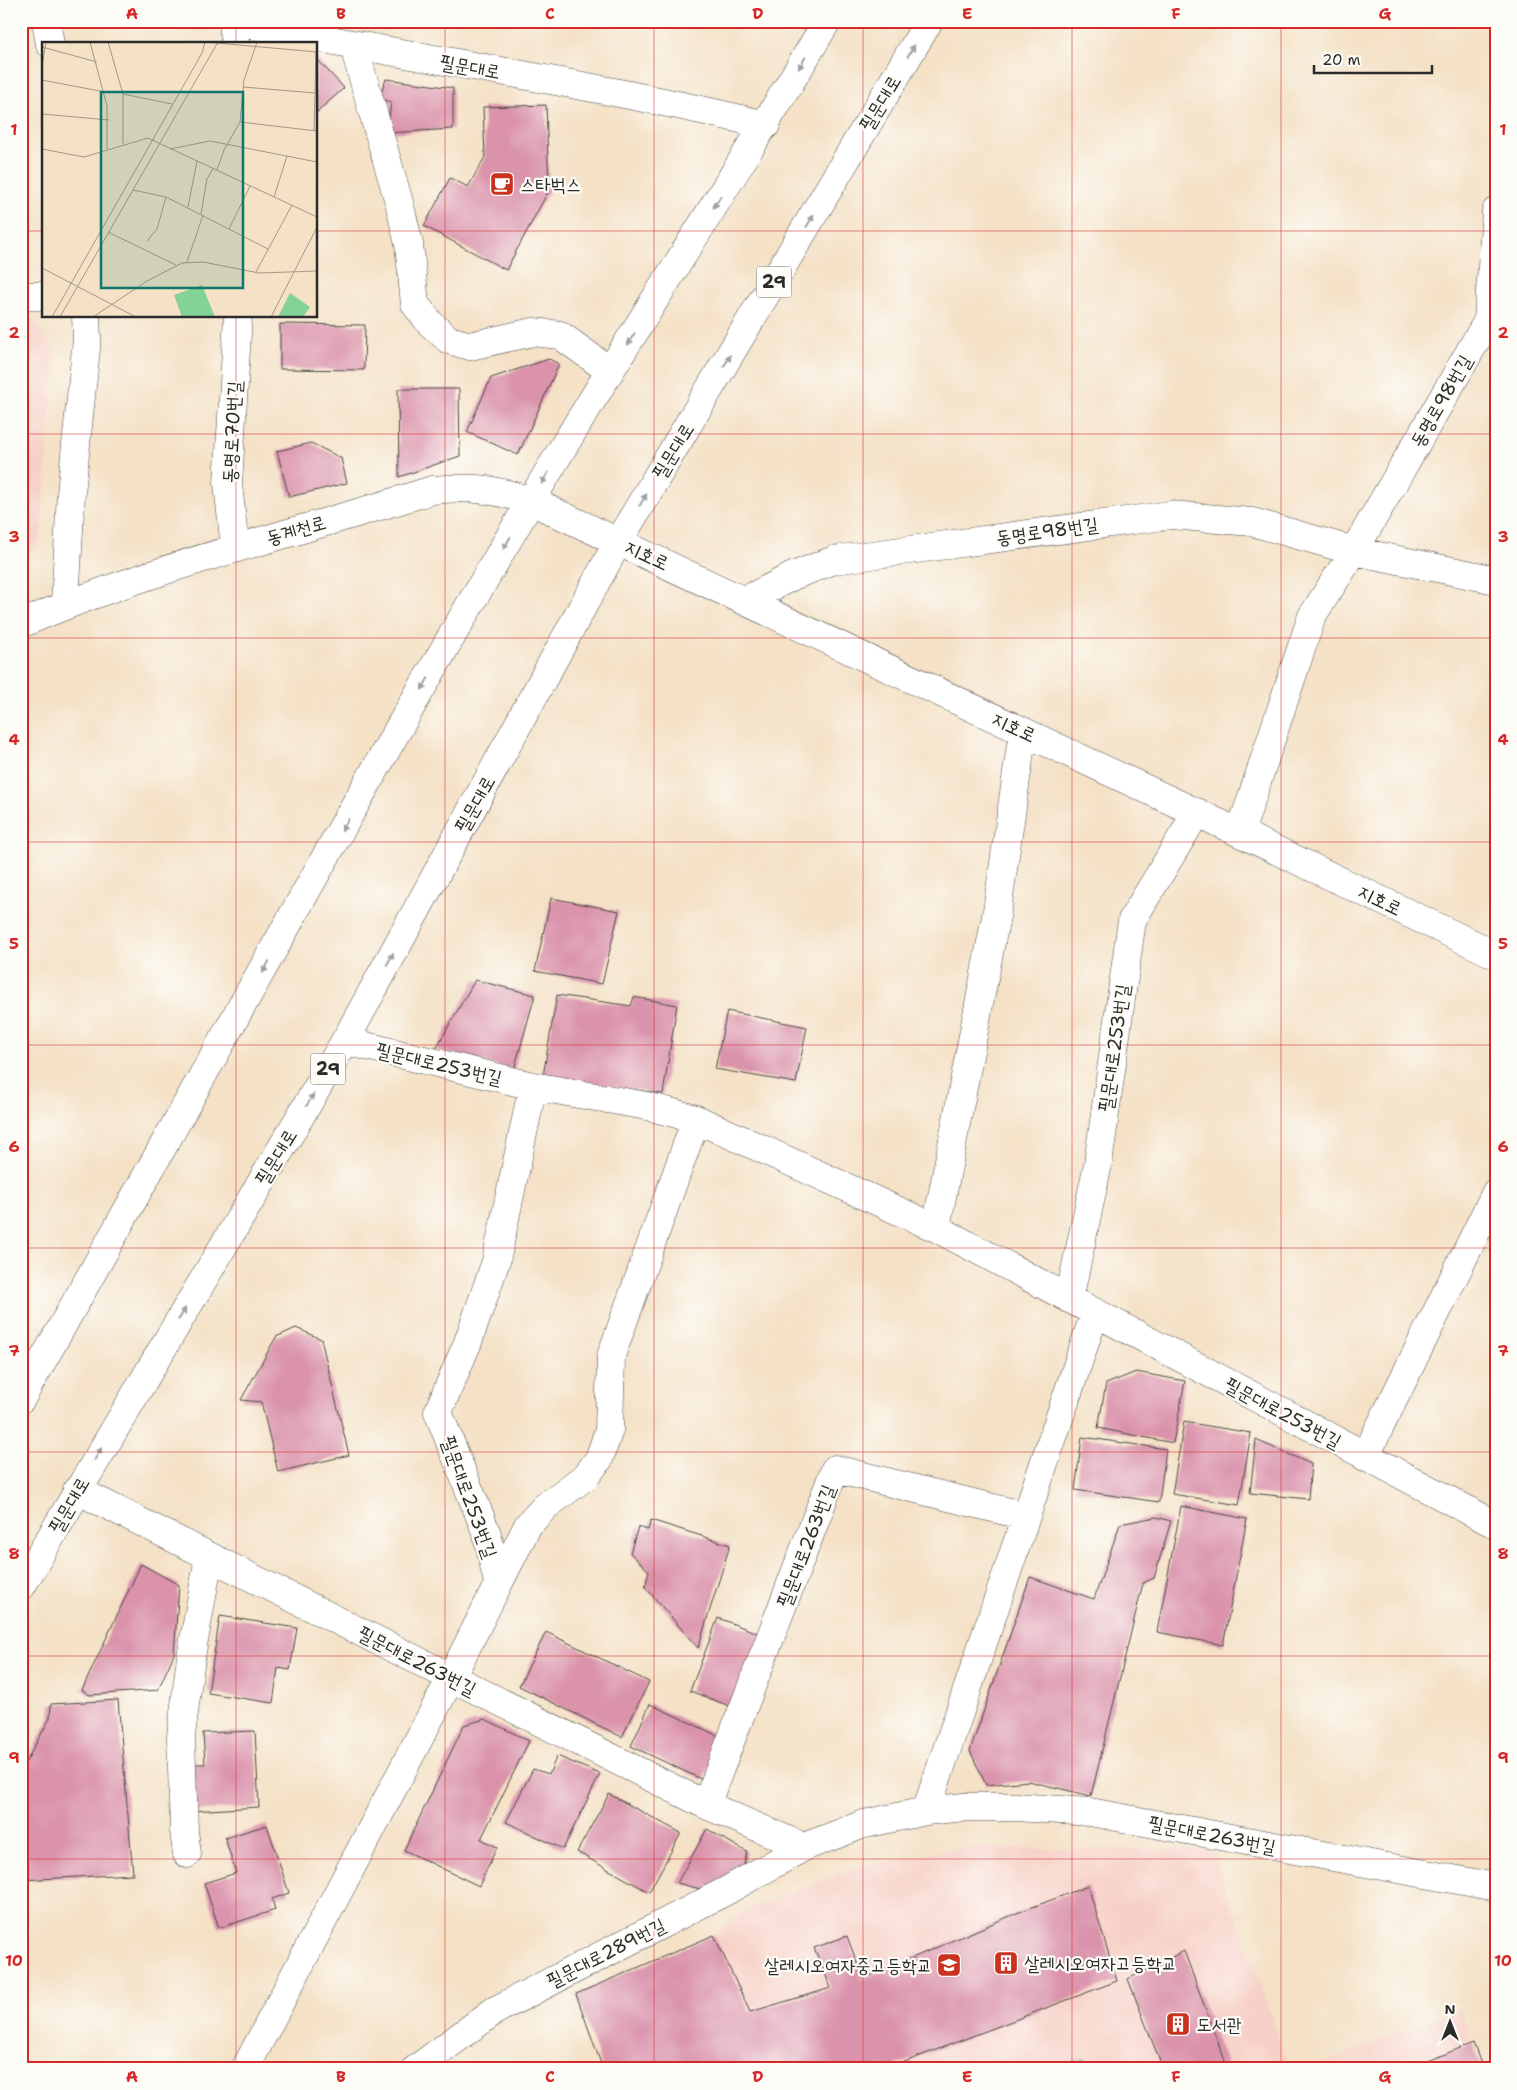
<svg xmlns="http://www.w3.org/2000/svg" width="1517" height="2090" font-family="'Shantell Sans','Poor Story',sans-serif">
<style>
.built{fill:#f7d1c8}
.green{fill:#82d395;stroke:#567f60}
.building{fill:#da93ab}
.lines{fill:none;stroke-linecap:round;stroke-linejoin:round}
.minor-casing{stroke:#494642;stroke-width:29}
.major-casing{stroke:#494642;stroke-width:29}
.minor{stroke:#fff;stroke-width:28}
.major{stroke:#fff;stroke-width:28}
.oneway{fill:#a0a0a0}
.grid{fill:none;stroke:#d62828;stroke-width:1;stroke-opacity:0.55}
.labels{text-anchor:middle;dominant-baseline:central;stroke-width:4.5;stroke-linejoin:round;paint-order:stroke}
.shield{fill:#fdfcf7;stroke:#6a6a68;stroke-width:1}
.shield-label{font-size:18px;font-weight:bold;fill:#2b2b2b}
.street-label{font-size:19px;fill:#2b2b2b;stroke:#fdfcf7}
.poi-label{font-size:19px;fill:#2b2b2b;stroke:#fdfcf7;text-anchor:start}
.inset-road{fill:none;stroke:#a49888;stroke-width:1}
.view{fill:#0f766e;fill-opacity:0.15;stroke:#0f766e;stroke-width:2.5}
.inset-edge{fill:none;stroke:#2b2b2b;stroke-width:2.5}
.neatline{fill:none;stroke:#d62828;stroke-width:2}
.grid-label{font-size:16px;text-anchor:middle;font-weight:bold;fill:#d62828}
</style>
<rect width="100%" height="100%" fill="#fdfcf7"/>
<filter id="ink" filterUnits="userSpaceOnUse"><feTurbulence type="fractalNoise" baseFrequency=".02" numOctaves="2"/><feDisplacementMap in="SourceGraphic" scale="10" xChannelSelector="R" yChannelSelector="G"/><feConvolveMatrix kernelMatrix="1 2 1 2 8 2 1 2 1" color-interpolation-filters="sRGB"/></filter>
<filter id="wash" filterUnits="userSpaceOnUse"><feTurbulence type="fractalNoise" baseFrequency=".0096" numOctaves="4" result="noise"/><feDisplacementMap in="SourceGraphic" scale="20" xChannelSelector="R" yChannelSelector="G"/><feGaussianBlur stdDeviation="1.12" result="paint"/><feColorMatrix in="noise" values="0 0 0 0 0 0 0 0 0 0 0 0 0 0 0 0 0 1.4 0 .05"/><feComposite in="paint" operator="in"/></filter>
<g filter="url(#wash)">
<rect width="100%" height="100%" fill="#f4e1c6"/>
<path class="built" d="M21 316H31L55 351 41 536 21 571Z
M954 1848 1212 1850 1290 2069H601L576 1994 714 1935 745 1910 857 1868Z
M1459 2008 1483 2069H1309Z"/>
<path class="green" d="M1085 2058 1089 2069H1053Z"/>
<g id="blocks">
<path class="building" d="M316 58 344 88 316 113Z
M386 79 453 88V129L387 133 391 102 379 99Z
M546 105 549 190 506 270 424 226 450 178 468 187 485 157 483 107Z
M280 324 365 325 364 370 280 369Z
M549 359 559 364 518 455 467 432 491 378Z
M398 389H459L460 456 399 477Z
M311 443 341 458 347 483 289 497 277 451Z
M551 898 619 911 602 984 535 971Z
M475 980 535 995 514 1070 435 1050Z
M557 995 631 1006 634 997 677 1005 663 1094 543 1076Z
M727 1011 807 1027 796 1083 715 1069Z
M296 1328 321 1339 349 1455 278 1472 261 1402 241 1400 276 1337Z
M1136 1372 1185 1381 1173 1443 1098 1428 1106 1384Z
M1184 1422 1251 1433 1239 1505 1172 1494Z
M1082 1437 1166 1449 1159 1502 1075 1490Z
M1256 1440 1311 1464 1308 1499 1250 1493Z
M1181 1506 1247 1519 1223 1645 1157 1632Z
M1156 1517 1171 1521 1154 1578 1143 1583 1091 1796 1028 1781 986 1785 970 1751 1030 1577 1094 1599 1120 1524Z
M651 1520 730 1545 698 1648 645 1587 649 1571 630 1553 638 1527 648 1530Z
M141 1564 179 1585 174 1654 158 1690 90 1695 82 1690Z
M220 1616 297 1628 290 1670 278 1668 273 1703 208 1693Z
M718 1618 763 1635 735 1708 690 1691Z
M546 1632 649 1682 622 1737 519 1686Z
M118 1700 133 1874 21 1880V1771L50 1718 51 1704Z
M650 1704 723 1738 703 1780 631 1746Z
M485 1719 529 1741 481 1839 497 1847 479 1886 404 1850 464 1725Z
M255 1731 259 1807 192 1811 190 1764H205L203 1733Z
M557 1756 600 1774 563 1849 506 1822 533 1769 549 1774Z
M609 1794 681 1833 649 1892 577 1852Z
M267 1825 289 1893 272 1899 275 1910 219 1928 204 1883 236 1873 225 1838Z
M707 1829 747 1852 742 1873 708 1891 677 1883Z
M1088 1886 1117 1981 886 2069H603L576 1994 714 1935 750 2012 831 1988 814 1948 847 1936 863 1979 1017 1913Z
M1184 1951 1228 2069H1163L1128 1979Z
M1473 2043 1483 2069H1407Z"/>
</g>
</g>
<g filter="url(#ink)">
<use href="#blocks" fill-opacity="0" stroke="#494642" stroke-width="1"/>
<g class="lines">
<defs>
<path id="minor" d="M46 21 50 44
M235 44 233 21C410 58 590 82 766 125
M354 47 399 202 409 244 415 304 430 323 449 340 470 346 533 332 560 335 610 371
M21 296H44
M235 548 228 484 238 316
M744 601 793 576 834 560 1171 515 1252 522 1354 551 1496 580
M65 605 71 493 87 339 86 316
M21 624C153 566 295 534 432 490 470 486 495 489 531 501L1240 833 1496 955
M1240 833 1312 616 1354 551 1488 320 1496 211
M345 1041 533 1086 647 1106 696 1119 936 1228 1496 1525
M936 1228 997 911 1023 731
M1069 1299 1098 1164 1132 920 1197 812
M1365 1457 1496 1192
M77 1490 706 1805 804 1847
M498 1583 487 1534 438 1412 468 1342 496 1261 533 1086
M706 1805 835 1469 1025 1516
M926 1811 1095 1313
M187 1854 184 1831 181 1736 191 1657 209 1557
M245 2069 451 1678 528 1525 546 1506 586 1476 599 1459 609 1430 611 1356 696 1119
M416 2069 494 2011 726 1891 804 1847 864 1824 926 1811 964 1807H1016L1090 1812 1496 1887"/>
<path id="major" d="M21 1399C191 1099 356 796 532 499 627 338 732 183 827 21
M21 1587 345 1041 618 542 929 21"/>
</defs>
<use href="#minor" class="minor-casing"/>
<use href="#major" class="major-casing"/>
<use href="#minor" class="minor"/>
<use href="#major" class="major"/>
</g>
<defs><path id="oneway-solid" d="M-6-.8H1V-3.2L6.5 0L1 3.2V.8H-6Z" transform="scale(1.25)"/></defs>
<g class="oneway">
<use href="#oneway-solid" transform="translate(911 51) rotate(-59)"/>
<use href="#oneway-solid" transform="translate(802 63) rotate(120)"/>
<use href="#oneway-solid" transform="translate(717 202) rotate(122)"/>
<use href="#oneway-solid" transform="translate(810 221) rotate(-59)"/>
<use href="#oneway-solid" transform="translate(631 339) rotate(122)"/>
<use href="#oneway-solid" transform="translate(727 361) rotate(-59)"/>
<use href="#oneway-solid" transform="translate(545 478) rotate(121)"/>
<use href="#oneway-solid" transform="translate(643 500) rotate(-59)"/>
<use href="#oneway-solid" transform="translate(507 543) rotate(120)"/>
<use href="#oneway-solid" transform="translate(425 684) rotate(119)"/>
<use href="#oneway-solid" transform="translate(345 825) rotate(119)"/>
<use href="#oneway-solid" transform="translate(390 959) rotate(-61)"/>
<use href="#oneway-solid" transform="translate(266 967) rotate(119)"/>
<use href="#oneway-solid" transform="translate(310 1100) rotate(-59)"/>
<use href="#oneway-solid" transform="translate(182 1314) rotate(-59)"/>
<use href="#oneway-solid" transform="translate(98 1454) rotate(-59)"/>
</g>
</g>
<path class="grid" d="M236 21V44M445 21V2069M654 21V2069M863 21V2069M1072 21V2069M1281 21V2069M21 231H44M316 231H1496M236 316V2069M21 434H1496M21 638H1496M21 842H1496M21 1045H1496M21 1248H1496M21 1452H1496M21 1656H1496M21 1859H1496"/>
<defs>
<symbol id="cafe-square" viewBox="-11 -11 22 22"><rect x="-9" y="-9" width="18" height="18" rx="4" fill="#c8321e" stroke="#fdfcf7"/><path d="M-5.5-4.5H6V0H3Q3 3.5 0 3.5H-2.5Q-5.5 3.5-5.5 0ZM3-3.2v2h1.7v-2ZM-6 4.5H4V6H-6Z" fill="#fff"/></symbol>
<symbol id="building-square" viewBox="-11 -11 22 22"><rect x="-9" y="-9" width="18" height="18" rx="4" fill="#c8321e" stroke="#fdfcf7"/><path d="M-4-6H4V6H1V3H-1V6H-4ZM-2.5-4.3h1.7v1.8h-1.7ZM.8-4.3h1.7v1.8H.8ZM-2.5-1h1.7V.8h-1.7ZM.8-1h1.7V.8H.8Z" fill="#fff"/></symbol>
<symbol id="school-square" viewBox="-11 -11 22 22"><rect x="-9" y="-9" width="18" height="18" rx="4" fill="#c8321e" stroke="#fdfcf7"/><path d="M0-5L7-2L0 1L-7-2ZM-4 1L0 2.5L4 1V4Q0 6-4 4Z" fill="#fff"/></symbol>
</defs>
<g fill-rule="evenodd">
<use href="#cafe-square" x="488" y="170" width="28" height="28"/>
<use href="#building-square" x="992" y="1949" width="28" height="28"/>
<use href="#school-square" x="935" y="1951" width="28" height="28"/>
<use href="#building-square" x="1164" y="2010" width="28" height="28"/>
</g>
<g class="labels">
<g class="shield">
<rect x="756.5" y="266.5" width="35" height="31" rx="4"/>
<rect x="310.5" y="1053.5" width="35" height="31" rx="4"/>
</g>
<g class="shield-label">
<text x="774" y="282">29</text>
<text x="328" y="1069">29</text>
</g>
<g class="street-label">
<text transform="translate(470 67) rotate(10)">필문대로</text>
<text transform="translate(880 103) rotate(-59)">필문대로</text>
<text transform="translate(1441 401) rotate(-60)">동명로98번길</text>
<text transform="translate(232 432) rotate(-87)">동명로70번길</text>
<text transform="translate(673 451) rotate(-59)">필문대로</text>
<text transform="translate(296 530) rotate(-16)">동계천로</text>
<text transform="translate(1047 531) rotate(-8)">동명로98번길</text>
<text transform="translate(647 555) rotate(25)">지호로</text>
<text transform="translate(1014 727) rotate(25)">지호로</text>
<text transform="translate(475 804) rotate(-61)">필문대로</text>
<text transform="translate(1380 900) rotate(26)">지호로</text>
<text transform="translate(1114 1048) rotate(-82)">필문대로253번길</text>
<text transform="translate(439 1064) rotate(13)">필문대로253번길</text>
<text transform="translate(276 1157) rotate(-59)">필문대로</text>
<text transform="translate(1283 1413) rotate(28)">필문대로253번길</text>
<text transform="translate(469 1497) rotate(70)">필문대로253번길</text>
<text transform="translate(69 1505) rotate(-60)">필문대로</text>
<text transform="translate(806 1546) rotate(-69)">필문대로263번길</text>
<text transform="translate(417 1661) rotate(27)">필문대로263번길</text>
<text transform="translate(1212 1835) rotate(11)">필문대로263번길</text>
<text transform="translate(606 1953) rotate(-27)">필문대로289번길</text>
</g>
<g class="poi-label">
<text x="520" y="184">스타벅스</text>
<text x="1024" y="1963">살레시오여자고등학교</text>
<text x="932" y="1965" text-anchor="end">살레시오여자중고등학교</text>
<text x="1196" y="2024">도서관</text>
</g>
</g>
<g transform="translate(42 42)">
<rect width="275" height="275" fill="#f4e1c6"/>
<path d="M160 243 173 275H140L132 253ZM248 251 268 265 261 275H236Z" fill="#82d395"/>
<path class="inset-road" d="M48 0 65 64V107M66 0 81 52V102M163 0 275 10M0 5 55 20M0 24 4 0M0 38 63 50M201 45 273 51M81 52 130 62M0 72 67 78M198 80 275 89M272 89 274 10M0 107 42 115 106 96 275 175M128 107 168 99 275 120M175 128 182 108 198 80 202 38 215 0M91 148 124 155 226 207M232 155 245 114M146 165 155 119M159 172 165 137 171 127M187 187 208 144M66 190 134 223M105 199 115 187 124 155M145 220 161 173M0 226 94 275M214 230 250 163M10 275 160 11 163 0M18 275 176 0M51 275 105 239 140 221 161 220 217 231 275 229M229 275 275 185"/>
<path class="view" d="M59 50H201V246H59Z"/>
<rect width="275" height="275" class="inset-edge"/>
</g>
<rect width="1517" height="2090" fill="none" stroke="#fdfcf7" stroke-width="55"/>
<g transform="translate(1450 2022)" stroke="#fdfcf7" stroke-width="4" paint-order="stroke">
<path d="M0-4L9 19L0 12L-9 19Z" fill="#2b2b2b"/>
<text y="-8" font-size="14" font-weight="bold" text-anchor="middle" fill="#2b2b2b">N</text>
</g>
<path d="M1314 65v8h118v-8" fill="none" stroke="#2b2b2b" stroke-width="2.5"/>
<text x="1322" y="65" font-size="15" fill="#2b2b2b" stroke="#fdfcf7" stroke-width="4" paint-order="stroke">20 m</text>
<rect x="28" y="28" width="1462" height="2034" class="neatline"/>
<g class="grid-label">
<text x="132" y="19">A</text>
<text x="341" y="19">B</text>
<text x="550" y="19">C</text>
<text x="758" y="19">D</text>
<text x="967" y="19">E</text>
<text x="1176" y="19">F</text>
<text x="1385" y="19">G</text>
<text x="14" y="135">1</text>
<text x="1503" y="135">1</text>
<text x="14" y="338">2</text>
<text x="1503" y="338">2</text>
<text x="14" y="542">3</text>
<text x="1503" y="542">3</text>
<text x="14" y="745">4</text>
<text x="1503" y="745">4</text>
<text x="14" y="949">5</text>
<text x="1503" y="949">5</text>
<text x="14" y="1152">6</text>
<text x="1503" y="1152">6</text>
<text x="14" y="1356">7</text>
<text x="1503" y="1356">7</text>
<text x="14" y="1559">8</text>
<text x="1503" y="1559">8</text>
<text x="14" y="1763">9</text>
<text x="1503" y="1763">9</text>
<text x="14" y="1966">10</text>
<text x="1503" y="1966">10</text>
<text x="132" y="2082">A</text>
<text x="341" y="2082">B</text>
<text x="550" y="2082">C</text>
<text x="758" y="2082">D</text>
<text x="967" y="2082">E</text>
<text x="1176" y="2082">F</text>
<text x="1385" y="2082">G</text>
</g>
</svg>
